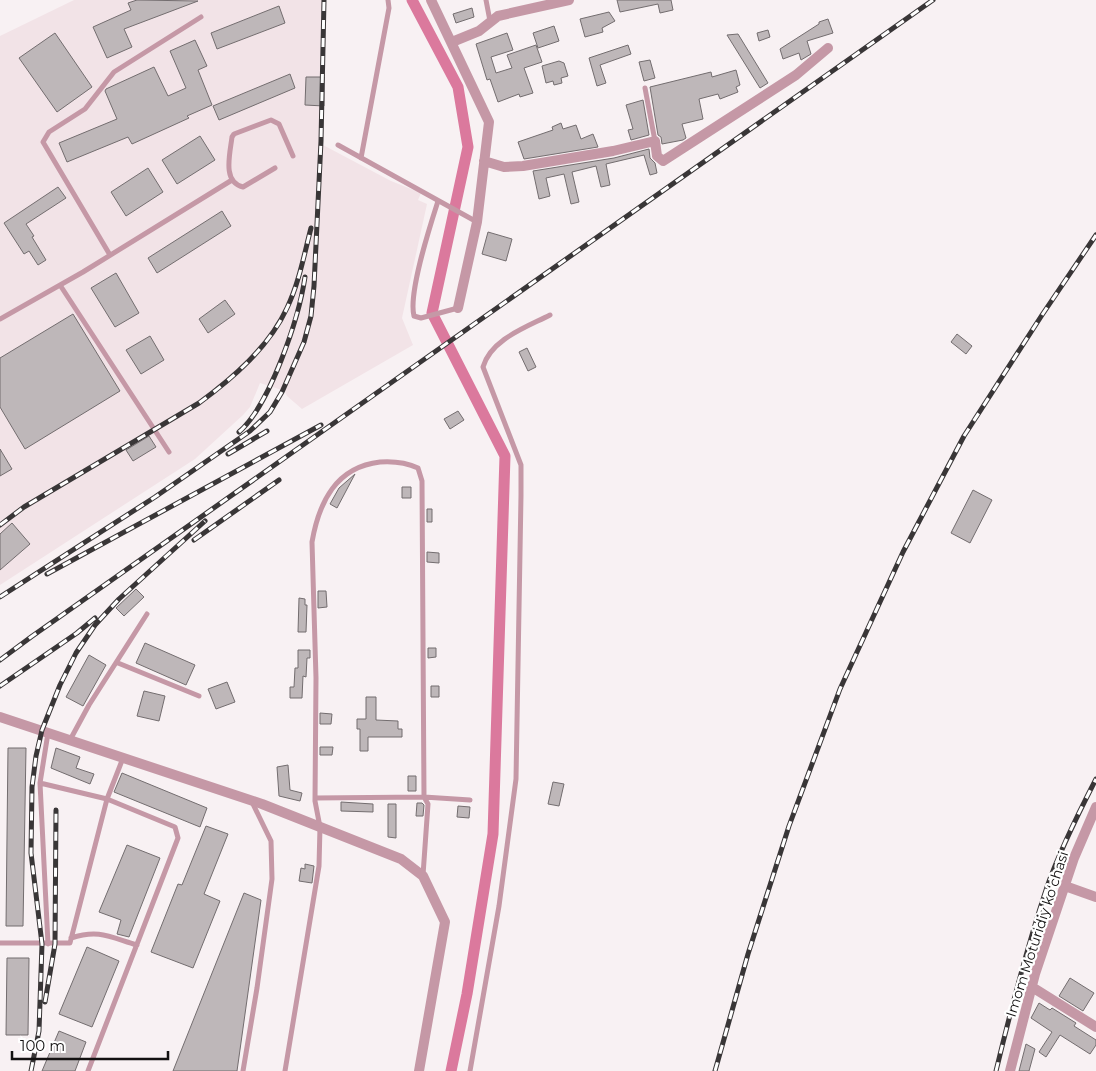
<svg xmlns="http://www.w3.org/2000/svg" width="1096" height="1071" font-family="Montserrat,sans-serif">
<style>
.built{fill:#f2e3e7}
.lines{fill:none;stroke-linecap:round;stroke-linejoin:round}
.canal{stroke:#db799d;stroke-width:11}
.building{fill:#beb7b9;stroke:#736d6f}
.service{stroke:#c598a6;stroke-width:5}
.minor{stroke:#c598a6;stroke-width:10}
.rail-casing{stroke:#393637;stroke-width:5}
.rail{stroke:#fff;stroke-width:3;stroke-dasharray:9;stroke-linecap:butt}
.labels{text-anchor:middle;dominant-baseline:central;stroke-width:4.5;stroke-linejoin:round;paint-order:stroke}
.street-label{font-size:14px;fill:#131111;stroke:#fff}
</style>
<rect width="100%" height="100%" fill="#f8f1f3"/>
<path class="built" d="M74 0H326L323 145 391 181 421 193 418 200 427 204 402 318 413 345 302 409 287 396 285 391 260 383 250 407 243 415 195 459 0 585V36Z"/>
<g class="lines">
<path class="canal" d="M412 0 458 87 468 147 432 313 505 456 493 834 467 994 451 1071"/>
</g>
<path class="building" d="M137 0 198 1 124 29 132 47 107 58 93 27 131 10 128 3Z
M617 0H671L673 10 660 13 658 4 620 12Z
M279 6 285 23 217 49 211 33Z
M472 8 474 17 456 23 453 14Z
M609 12 615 21 602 28 603 32 585 37 580 19Z
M828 19 833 33 807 41 811 54 801 60 799 53 783 59 780 49 819 24V22Z
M554 26 559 41 538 48 533 33Z
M768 30 770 37 759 41 757 33Z
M55 33 92 87 57 112 19 58Z
M507 33 513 50 491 57 496 73 512 68 507 55 536 45 542 62 524 68 533 93 520 97 519 94 498 102 490 79 487 80 476 44Z
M738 34 768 83 760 88 727 35Z
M195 40 207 66 198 70 212 105 187 116 189 118 132 144 128 137 67 162 59 143 117 119 105 91 106 89 154 67 168 96 186 88 170 51Z
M628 45 631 54 600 65 606 83 597 86 589 58Z
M650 60 655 78 644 81 639 62Z
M559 61 564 63 568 76 561 78 562 83 554 85 553 81 546 83 542 66Z
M736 70 740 85 736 87 738 92 720 99 718 94 699 99 703 119 682 124 686 138 683 140 662 144 661 137 658 135 650 87 711 72 712 77Z
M290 74 295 88 219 120 213 106Z
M306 77H324V106L305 105Z
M643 100 649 135 631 140 628 130 633 129 626 105Z
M561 123 563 129 576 125 581 139 593 134 598 147 524 159 518 142 553 130 552 127Z
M200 136 215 160 177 184 162 160Z
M649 149 650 158 655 163 657 173 650 175 644 155 606 164 610 185 601 187 596 166 572 172 579 202 571 204 564 174 546 178 550 196 539 199 533 171 614 158Z
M148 168 163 192 126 216 111 192Z
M58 187 66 198 26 224 34 236 32 237 46 260 38 265 29 251 24 254 4 223Z
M222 211 231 226 157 273 148 258Z
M488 232 512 239 506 261 482 254Z
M116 273 139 313 115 327 91 288Z
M225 300 235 314 208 333 199 319Z
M73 314 120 391 25 449 0 407V358Z
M957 334 972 346 966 354 951 342Z
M150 336 164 360 141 374 126 350Z
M527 348 536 367 528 371 519 352Z
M458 411 464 420 450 429 444 419Z
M149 436 156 447 133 461 126 450Z
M0 449 12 469 0 476Z
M355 474 337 508 330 504 339 488Z
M402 487H411V498H402Z
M973 490 992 500 970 543 951 533Z
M427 509H432V522H427Z
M12 523 30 544 0 570V534Z
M427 552 439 553V563L427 562Z
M136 589 144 597 124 616 116 608Z
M318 591H326L327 607 318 608Z
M299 598 305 599V605H307L306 632H298Z
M145 643 195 665 186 685 136 663Z
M428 648H436V657L428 658Z
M298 650H310V658H307L306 677 303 676 302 698H290V687H294L295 668H298Z
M89 655 106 665 83 706 66 697Z
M227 682 235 702 216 709 208 689Z
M431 686H439V697H431Z
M144 691 165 696 159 721 137 716Z
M366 697H376V720L398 721V729H402V737H368V751H360V729H357V719H366Z
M320 713 332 714 331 724H320Z
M320 747H333L332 755H320Z
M8 748H26L23 926H6Z
M56 748 80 757 76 768 94 774 90 784 51 768Z
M288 765 290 790 302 793 300 801 279 796 277 767Z
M122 773 207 808 200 827 114 792Z
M408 776H416V791H408Z
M553 782 564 784 559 806 548 804Z
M341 802 373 804V812L341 811Z
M417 803H422L424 805 423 816H416Z
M388 804H396V838L388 837Z
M458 806 470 807 469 818 457 817Z
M206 826 228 834 204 894 220 901 193 968 151 952 178 884 182 885Z
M127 845 160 858 129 937 117 934 121 920 99 912Z
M305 864 314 866 312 883 299 881 301 868 305 869Z
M244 893 261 900 237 1071H173Z
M87 947 119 961 92 1027 59 1014Z
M7 958H29L28 1035H6Z
M1070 978 1094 993 1083 1011 1059 996Z
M1039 1003 1050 1010 1052 1008 1076 1023 1074 1026 1096 1040V1045L1090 1054 1060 1035 1046 1057 1039 1052 1052 1032 1031 1018Z
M59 1031 86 1042 75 1071H42Z
M1026 1044 1035 1049 1029 1071H1019Z"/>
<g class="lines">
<path class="service" d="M486 0 490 21
M645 88 655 141
M338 145 477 222
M361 158 389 8 388 0
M275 168 243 187C222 182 230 154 232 137L234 134 271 120 279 124 293 156
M438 201C430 226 408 293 414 316L421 318 458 308
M110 255 43 142 49 132 85 109 114 72 201 17
M60 285 169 452
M0 319 83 272 232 180
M118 663 199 696
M48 733 40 783 48 944
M70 740 89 705 147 614
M315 798 424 797 470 800
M71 938C99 929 110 937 137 945
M0 943H70L107 799 40 783
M88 1071 178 838 175 827 107 799 123 758
M243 1071 257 988 272 879 271 841 251 800
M285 1071 319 866 320 827 315 801 316 678 312 542C319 502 336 467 380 462 394 461 405 462 418 468L422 481 424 797 428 804 423 875
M470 1071 499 906 516 779 521 495V465L483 367C491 339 527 327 550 315"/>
<path class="minor" d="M431 0 489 122 477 222 458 308
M452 42 479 31 498 16 569 0
M484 161 504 167 523 166 613 151 655 141 657 156 663 161 796 75 828 48
M0 717 262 804 401 859 423 876 445 922 419 1071
M1065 886 1096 897
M1032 987 1096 1027
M1010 1071 1035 974 1074 858 1096 807"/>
<defs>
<path id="rail" d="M239 432C270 405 299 318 305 277
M228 454 267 431
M0 525 24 507 199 403C233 378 269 347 287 308 299 283 304 255 311 228
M194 540 279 480
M47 574 321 425
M0 597 155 497 250 431 270 412 282 392 304 342 311 316 314 286 321 141 324 0
M0 660 31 637 933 0
M0 686 77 633 95 618
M45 1002 55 944 56 810
M31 1071 39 1031 42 944 31 853 32 787 36 756 42 730 60 685 76 653 95 625 119 599 205 521
M715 1071 748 954 789 826 840 689 903 552 964 436 1042 315 1096 235
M996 1071C1011 1009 1027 947 1047 887 1060 850 1078 814 1096 779"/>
</defs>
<use href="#rail" class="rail-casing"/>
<use href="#rail" class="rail"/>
</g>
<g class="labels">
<g class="street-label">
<text transform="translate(1037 934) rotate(-72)">Imom Moturidiy koʻchasi</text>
</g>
</g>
<path d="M12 1051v8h156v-8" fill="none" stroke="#131111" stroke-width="2.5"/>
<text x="20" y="1051" font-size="15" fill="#131111" stroke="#ffffff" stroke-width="4" paint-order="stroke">100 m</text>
</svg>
